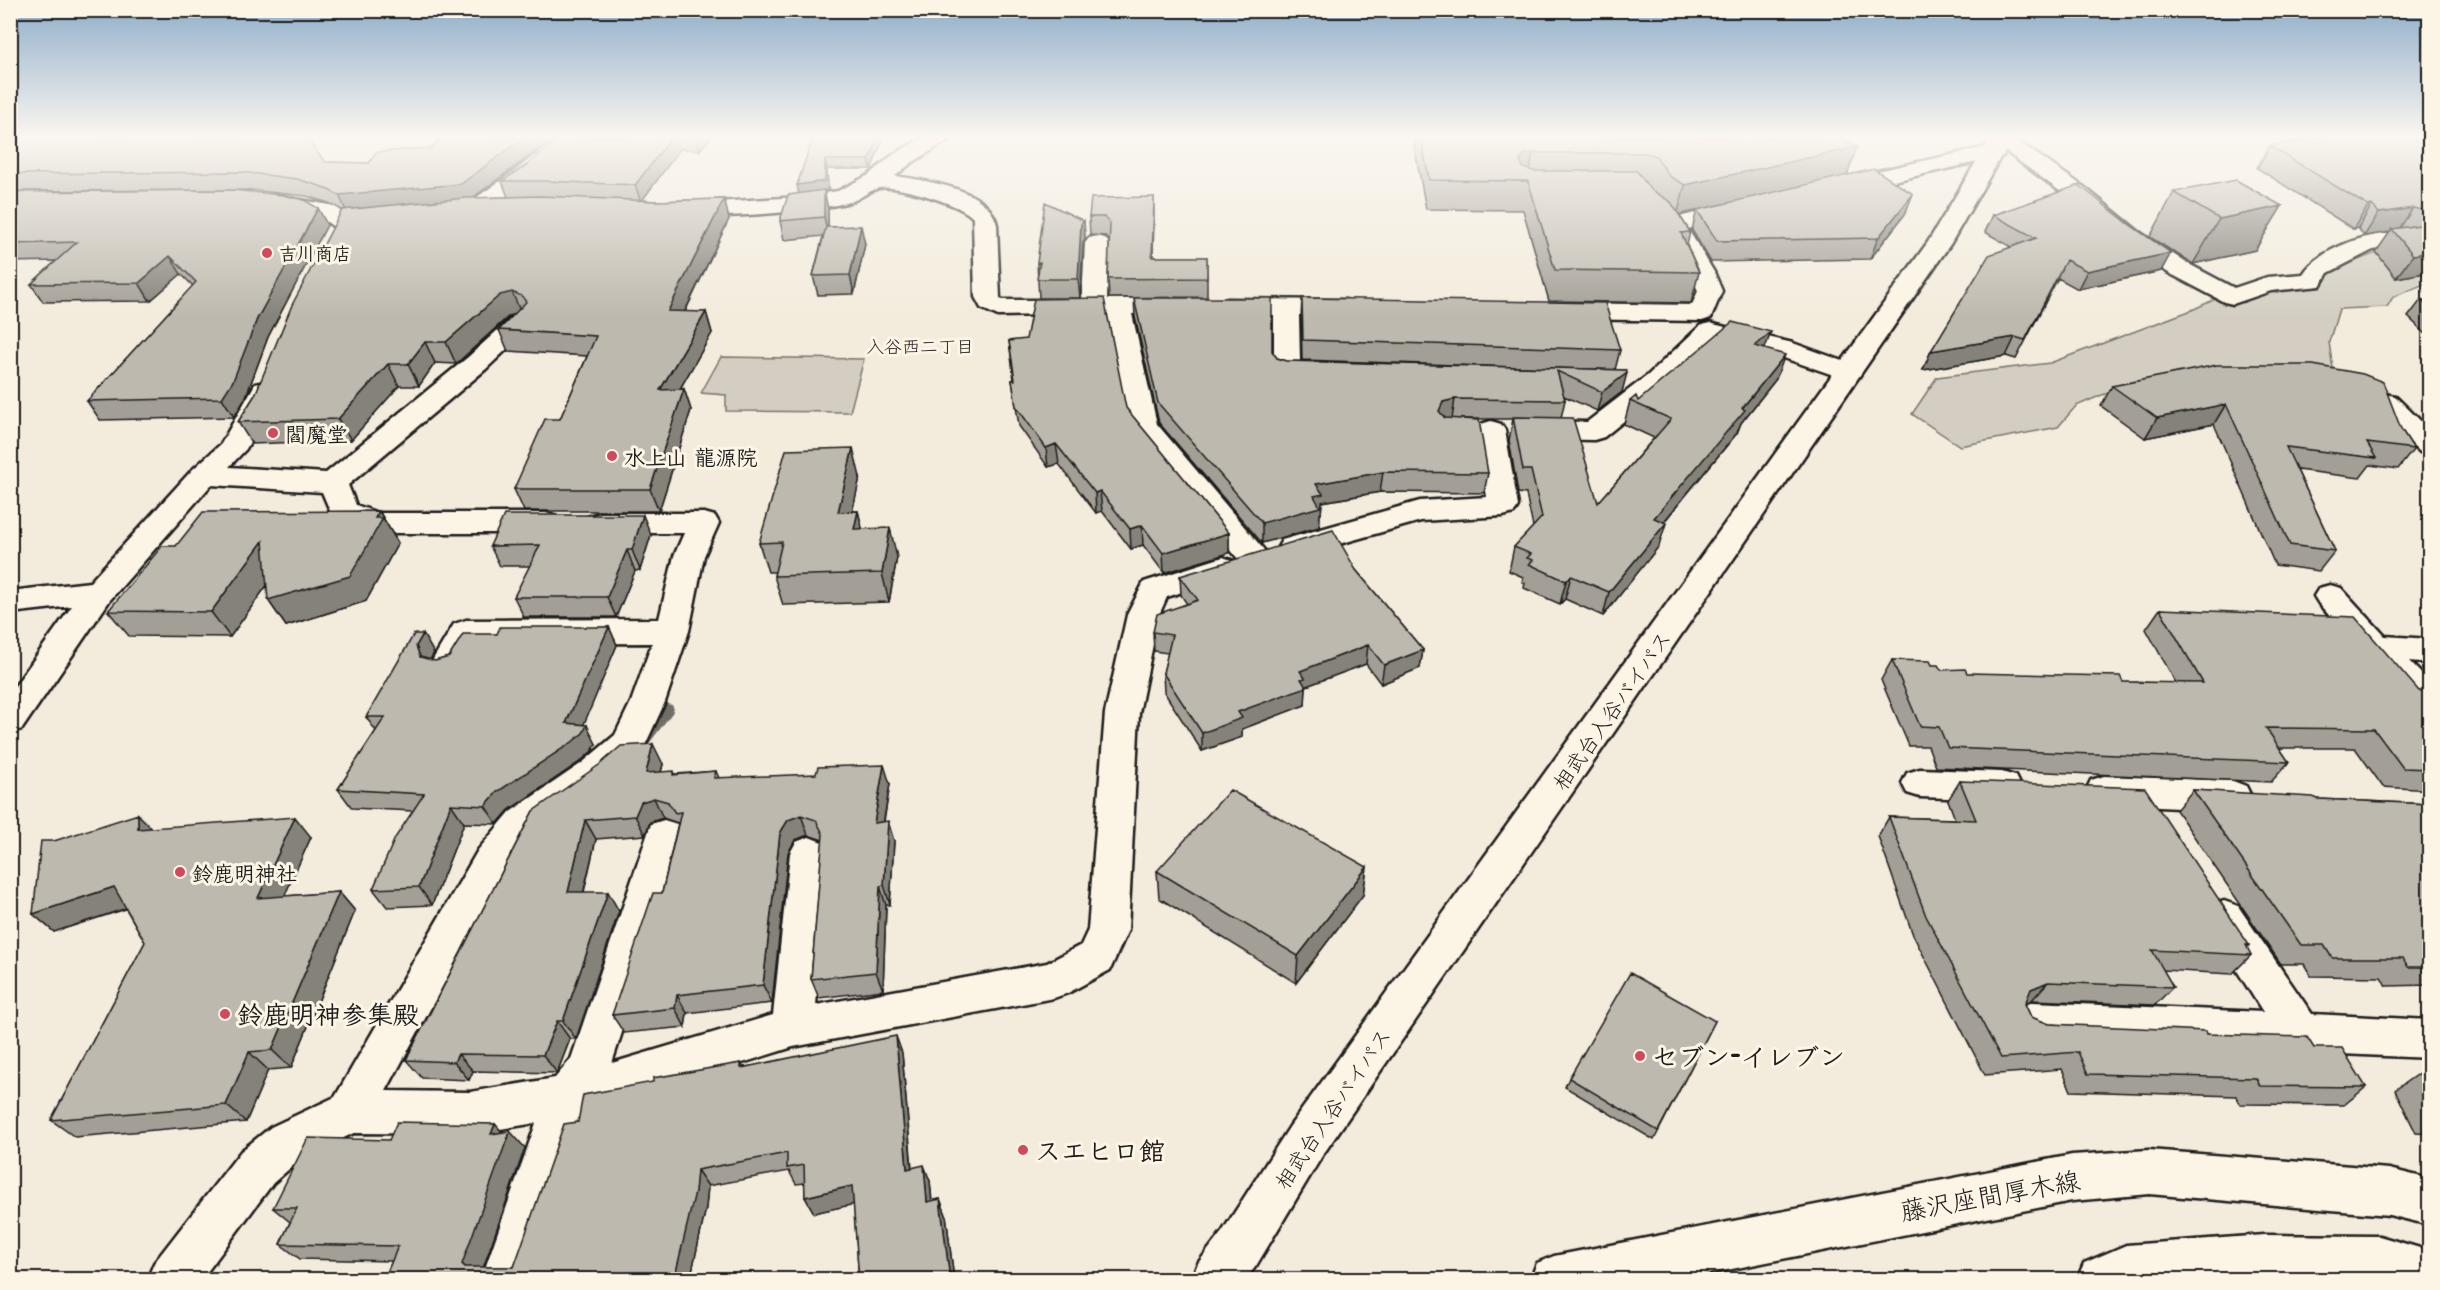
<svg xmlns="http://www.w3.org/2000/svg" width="2440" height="1290" font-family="Mali,'Klee One',sans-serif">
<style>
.green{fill:#d3cec1;stroke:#78756e;stroke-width:1.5}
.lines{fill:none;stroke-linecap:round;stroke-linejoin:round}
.stream{fill:#716e68;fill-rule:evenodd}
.minor-casing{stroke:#1c1c1c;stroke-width:5}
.major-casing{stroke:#1c1c1c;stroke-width:5}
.minor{fill:#fcf5e5;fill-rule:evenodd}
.major{fill:#fcf5e5;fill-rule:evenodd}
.wall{fill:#a39f96;stroke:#1c1c1c;stroke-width:1.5}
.shaded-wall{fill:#85827a;stroke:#1c1c1c;stroke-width:1.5}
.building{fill:#beb9ae;stroke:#1c1c1c;stroke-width:1.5}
.poi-dot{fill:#d1495b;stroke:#fcf5e5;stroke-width:2}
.labels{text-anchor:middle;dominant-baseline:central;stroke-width:6;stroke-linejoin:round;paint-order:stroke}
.far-poi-label{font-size:18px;font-weight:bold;fill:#1c1c1c;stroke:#fcf5e5;text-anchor:start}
.far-neighbourhood-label{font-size:18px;fill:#1c1c1c;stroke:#fcf5e5}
.poi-label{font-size:21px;font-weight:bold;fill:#1c1c1c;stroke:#fcf5e5;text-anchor:start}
.street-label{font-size:21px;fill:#1c1c1c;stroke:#fcf5e5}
.near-poi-label{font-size:26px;font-weight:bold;fill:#1c1c1c;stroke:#fcf5e5;text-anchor:start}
.near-street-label{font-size:26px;fill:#1c1c1c;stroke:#fcf5e5}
</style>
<rect width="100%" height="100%" fill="#f3ecdd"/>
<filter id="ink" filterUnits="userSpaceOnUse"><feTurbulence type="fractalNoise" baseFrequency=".0167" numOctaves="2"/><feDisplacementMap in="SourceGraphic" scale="12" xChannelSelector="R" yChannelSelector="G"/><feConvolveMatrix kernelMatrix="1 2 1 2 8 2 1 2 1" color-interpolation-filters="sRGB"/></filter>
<g filter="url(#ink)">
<path class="green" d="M2379 252 2429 254V282L2393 297 2387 307 2339 309 2329 342 2333 369H2200L2102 395 2076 406 2058 427 1960 446 1912 414 1937 377 2050 363 2192 310 2256 280 2314 277Z
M721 357 864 359 850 412 726 411V395L701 393Z"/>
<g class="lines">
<path class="stream" d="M667 704 672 705 674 709 672 713 648 745H638L636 741 638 737 662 705Z"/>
<defs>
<path id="minor" d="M558 137H582L532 180 483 214 475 216 467 214 464 209 467 204 516 170Z
M925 137H951L947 141 910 164 895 176C925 181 990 188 997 225L1000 299 1003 300H1082L1085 243 1089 238 1097 236 1105 238 1109 243 1107 299 1178 298 1187 301 1191 306 1187 311 1132 314 1157 424 1265 551 1269 558 1265 565 1254 568 1243 565 1129 426 1107 314 998 316 981 308 975 297 973 218C962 204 895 184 879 188 867 191 858 201 846 203 793 215 736 215 682 218L674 216 671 211 674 206 682 204 799 197 838 191 869 175 894 154Z
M1989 137H2012L2084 187 2138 231 2185 262 2234 288 2267 277 2303 274C2320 247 2380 227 2411 235L2415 240 2411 245 2373 250 2328 273 2320 286 2271 291 2233 304 2224 302 2167 272 2122 241 2068 197 2005 151 2003 156 1841 193 1833 191 1830 186 1833 181 1841 179 1996 145Z
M273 195 335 206 347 215 382 211 390 213 393 218 390 223 342 229 334 227 320 217 265 207 262 202 265 197Z
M1738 203 1746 205 1749 210 1746 215 1688 229 1714 272 1722 291 1711 318 1702 321 1563 319 1554 316 1550 311 1554 306 1563 303 1692 305 1698 291 1690 272 1662 225 1666 220Z
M1227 299 1346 300 1355 303 1359 308 1355 313 1346 316 1299 315 1300 362 1330 365 1334 371 1330 377C1314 381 1294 380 1278 376L1274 370V315L1218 312 1214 307 1218 302Z
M520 315 529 318 533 323 529 328 486 369 348 485 356 505 378 513H546L557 516 561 523 557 530 546 533H375L333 518 322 492 211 485 110 600 22 729 10 733V693L72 606 10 613V591L90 582 193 469 221 444 255 384 265 382 275 384 279 390 246 449 229 467 326 473 468 357 511 318Z
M1709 323 1793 343 1857 366 1861 372 1857 378 1848 380 1775 355 1714 340 1666 387 1604 437 1594 440 1532 439 1522 436 1518 430 1522 424 1532 421 1587 422 1648 375 1700 326Z
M2385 394 2395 396 2430 430V455L2420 452 2375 408 2371 402 2375 396Z
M1491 421 1501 424 1505 430 1518 506 1514 513 1503 516 1421 521 1293 557 1282 554 1278 547 1282 540 1420 501 1487 497 1477 430 1481 424Z
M600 513H704L715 516 719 523 704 556 689 631 665 702 641 754 608 783 536 834 504 872 386 1091 470 1092 555 1078 571 1059 651 824 664 820 677 824 683 835 669 888 612 1063 773 1015 790 853 796 842 809 837 822 842 828 853 816 1005 1047 963 1081 945 1088 930 1105 713 1127 615 1144 582 1223 557 1234 561 1239 568 1234 575 1167 597 1159 615 1139 713 1128 930 1110 970 1068 993 1054 998 793 1047 584 1113 529 1280H481L536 1123 470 1134 354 1133 303 1157 273 1183 201 1280H147L154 1263 241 1151 271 1127 335 1097 478 850 510 812 582 763 615 735 631 702 652 643 476 644 458 675 446 678 434 675 429 666 454 624 466 620 659 619 674 556 684 533H600L589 530 585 523 589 516Z
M2330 585 2341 588 2385 636 2430 639V663L2409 661 2430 683V719L2418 715 2319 604 2314 596 2319 588Z
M1920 769 2002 772 2015 776 2020 786 2015 796 2002 800 1920 797 1907 793 1902 783 1907 773Z
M2104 776 2233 781 2246 786 2251 796 2246 806 2233 811 2104 804 2091 800 2086 790 2091 780Z
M2224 901 2238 906 2312 1014 2430 1020V1058L2033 1040 2018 1034 2012 1021 2018 1008 2033 1002 2263 1012 2204 918 2210 906Z
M2264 1235 2379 1236 2430 1251V1280H2077L2084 1263 2126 1245Z"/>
<path id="major" d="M1991 137H2012L1951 243 1322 1156 1256 1266 1245 1280H1191L1198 1263 1222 1232 1290 1126 1928 242Z
M2149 1150 2389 1169 2430 1179V1225L2389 1215 2149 1194 2072 1201 1677 1280H1530L1537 1263 1554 1256 2072 1155Z"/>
</defs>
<use href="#minor" class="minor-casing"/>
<use href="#major" class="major-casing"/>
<use href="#minor" class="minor"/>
<use href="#major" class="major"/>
</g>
<path class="wall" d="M10 137 325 162 369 163 432 148 441 137H555L472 198 508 197 502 181 527 165 560 137H711L700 150 680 149 642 200 655 201 724 199 729 219 685 312H706L712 333 680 389H684L691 410 659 511H524L514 489 560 419 587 356 508 351 499 330 513 315 509 316 456 364 435 363 419 386H399L351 440 252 444 238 422 255 395 342 210 329 203 306 196 251 190 10 191Z
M813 137H884L871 169H827L828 190 824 191 828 209V227L865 244 854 294 818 295 813 276 823 236 784 240 780 221 799 194Z
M1414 137H1840L1847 175 1905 214 1870 259 1711 262 1692 230 1697 210 1679 214 1690 232 1687 245 1699 272 1691 303 1549 301 1523 210 1426 209 1414 145Z
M2304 137H2430V272L2396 278 2376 252 2390 232 2364 236 2358 228 2353 229 2257 168 2270 146 2304 141Z
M10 192 318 208 327 225 268 337 245 399 234 417 100 420 87 401 193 286 181 274 150 301 43 302 31 284 56 261 10 262Z
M2174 192 2282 206 2255 250 2193 264 2150 237Z
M1154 197V216L1153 257H1207V297L1109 298 1108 279 1109 241 1106 236 1090 235 1089 217Z
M1993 215 2161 271 2078 289 2058 278 2016 359 2006 356 1923 370 1931 351 2011 247 1985 232Z
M1084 221 1085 239 1083 243 1080 298H1039L1037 263Z
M1134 298 1272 351 1277 358 1287 361 1626 370 1622 392 1597 411 1564 396 1565 400 1561 418 1598 503 1654 438 1624 424 1630 401H1638L1765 349 1776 379 1741 423 1737 433 1664 522 1659 546 1603 616 1565 599 1560 604 1524 588 1525 583 1522 582 1523 577 1509 571 1514 547 1533 527 1526 494 1518 493 1509 440 1513 419H1461L1488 473 1484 493 1380 492 1322 502 1321 514H1320L1319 527 1262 543 1159 423 1135 317Z
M1302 298 1620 350 1615 370 1302 360 1301 317Z
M2421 300 2430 301V338L2408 317Z
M1009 341 1126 408 1229 533V553L1164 573 1143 545 1131 549 1102 511 1096 513 1059 464 1048 467 1019 426 1012 380H1014Z
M2112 386 2401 429 2414 449 2398 469 2370 465 2360 478 2297 470 2335 551 2319 571 2275 565 2214 424 2145 438 2101 406Z
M860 477 852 511H858L862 529 897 557 889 602 783 605 774 576 775 572H768L759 543Z
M379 511 398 543 366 601 286 626 268 600 267 585 230 637 129 636 108 611 176 546Z
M651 535 640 570 635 571 616 617H524L514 597 530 566H500L490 546Z
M1356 570 1423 650 1420 668 1381 684 1366 664 1306 686 1305 705 1242 729V737L1202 751 1164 692 1163 673 1168 653 1154 651 1153 632 1187 604 1181 595 1180 576Z
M2160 609 2419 691 2430 698V790L2383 787 2355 748H2279L2289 762 2271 782 1936 767 1928 746H1909L1881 680 1892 660 1932 665 1941 670 1967 673 2123 682 2176 683 2146 629Z
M609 627 617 645 583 725 596 744 592 751 581 761 509 810 497 824 464 823 432 905 387 907 373 889 413 811 352 808 338 789 376 731 366 717 434 653 430 660 435 661 449 657 497 634Z
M663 764 661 772 676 774 716 771 719 778 890 784 884 822 894 841 890 905H886L883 990 819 998 811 979 823 840 808 835 795 840 788 853 772 1003 687 1013 685 1027 624 1033 612 1015 662 893 678 823 663 818 650 822 645 835 596 839 584 892 619 911 576 1039H570L557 1073 473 1071 469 1080 422 1078 406 1060 533 811Z
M1960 781 2249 945 2247 948 2251 955 2232 974 2163 970 2173 987 2155 1005 2032 1000 2026 1003 2025 1004 2031 1017 2049 1024 2207 1034 2314 1048 2366 1087 2344 1105 2240 1104 2236 1096 2071 1091 2062 1069 1985 1075 1913 935 1878 836 1889 817 1955 819 1948 800Z
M2193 790 2318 799 2430 804V985L2386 986 2381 977 2311 976 2304 964H2281L2176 810Z
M151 828 311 837 284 896 339 892 355 911 291 1068 268 1070 246 1122 75 1137 51 1120 145 942 126 909 54 932 33 914 54 841Z
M1367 867 1363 895 1296 983 1159 898 1157 871Z
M1715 1021 1654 1140 1565 1087 1569 1078Z
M902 1053 912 1168 930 1181 932 1201 940 1199 946 1215 954 1280H859L854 1204 814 1213 805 1197V1183L796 1184 789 1171 708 1186 706 1208 690 1280H384L392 1261 300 1259 280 1244 290 1222 273 1208 389 1140 495 1124 502 1132 525 1148 483 1267H514L578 1122 653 1082 741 1063 743 1067Z
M2419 1073 2430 1074V1134L2416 1133 2395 1090Z
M2349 1276 2417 1280H2343Z"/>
<path class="shaded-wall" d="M525 137H555L468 201 347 213 339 195Z
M672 137H677L680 149 641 202 635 185Z
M696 137H711L700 150Z
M879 137H884L871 169 869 160Z
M1857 147 1847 176 1677 215 1685 185Z
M1533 153 1528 182 1520 161 1524 155Z
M825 160 827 169 828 190 824 191 828 209V235L824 217 799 195 797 185Z
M1913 194 1905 214 1870 259 1878 238Z
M1154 197V216L1152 276V257Z
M724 199 729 219 675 332 668 311Z
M2372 205 2358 228 2353 229 2368 206Z
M2282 206 2255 250 2193 264 2219 219Z
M318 208 327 225 268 337 245 399 234 417 222 398 257 319Z
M2413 208 2398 231 2392 229 2390 232 2364 236 2379 213Z
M1084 221 1085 239 1083 243 1080 298 1078 279 1081 224Z
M861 226 865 244 854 294 850 275Z
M2430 252V272L2396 278 2413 255Z
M2171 253 2161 271 2078 289 2087 271Z
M170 256 181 274 150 301 139 283Z
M512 292 521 313 509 316 456 364 446 342 500 295Z
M706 312 712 333 667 411 660 390Z
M1771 332 1763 354 1755 346Z
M2015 337 2006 356 1923 370 1931 351Z
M425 342 435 363 419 386 408 364Z
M1785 355 1776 379 1741 423 1737 433 1647 542 1654 518Z
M388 364 399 386 351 440 338 419Z
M1627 373 1622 392 1597 411 1602 392Z
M684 389 691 410 659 511 650 489Z
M1455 399 1452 419 1436 430 1439 411 1443 402Z
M2226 404 2214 424 2145 438 2157 418Z
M1056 444 1059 464 1048 467 1046 448Z
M853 448 860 477 846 540 838 512Z
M1383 472 1380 492 1322 502 1321 514H1320L1319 527 1262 543V523L1316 484Z
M1100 491 1102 511 1096 513 1095 493Z
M379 511 398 543 366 601 286 626 268 600 375 518Z
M858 511 865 540 854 529Z
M643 515 651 535 640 570 632 550Z
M1666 523 1659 546 1603 616 1609 592Z
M1142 525 1143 545 1131 549 1130 529Z
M890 528 897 557 889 602 882 573Z
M1229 533V553L1164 573 1163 553Z
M263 541 280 567 230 637 211 612Z
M627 550 635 571 616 617 607 597Z
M1571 576 1565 599 1560 604 1566 581Z
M609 627 617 645 579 736 587 725 596 744 592 751 581 761 509 810 497 824 485 806 497 792 566 723Z
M423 634 434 653 427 665 420 657 416 646Z
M1368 645 1366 664 1304 687H1306L1305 705 1242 729V737L1202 751V733L1238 712 1300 671Z
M1423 650 1420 668 1381 684 1384 665Z
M653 744 663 764 656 793 646 773Z
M884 765 890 784 880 842 874 823Z
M654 798 663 818 650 822 645 835 635 816 641 802Z
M451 804 464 823 432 905 419 887Z
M138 814 157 834 138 829Z
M801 815 808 835 795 840 788 853 772 1003 763 985 780 833 788 820Z
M295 817 311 837 275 917 258 898Z
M585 820 596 839 579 911 568 892Z
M888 821 894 841 890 905 884 885Z
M1367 867 1363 895 1296 983 1298 956Z
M880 886 886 905 883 990 876 972Z
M114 887 133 906 54 932 33 914Z
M339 892 355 911 291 1068 272 1050Z
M608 892 619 911 576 1039 563 1021Z
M2048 982 2032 1000 2016 1007 2031 989Z
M677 995 687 1013 685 1027 675 1008Z
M557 1021 570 1039 557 1073 543 1055Z
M896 1036 902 1053 913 1185 907 1169Z
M249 1052 268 1070 246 1122 226 1105Z
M458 1054 473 1071 469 1080 454 1062Z
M495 1124 508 1139 510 1131 525 1148 479 1280 465 1267 462 1264 491 1134Z
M924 1165 930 1181 933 1218 927 1202Z
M697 1170 708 1186 706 1208 690 1280H674Z
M852 1186 860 1203 814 1213 805 1197Z
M940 1199 946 1215 954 1280H950Z"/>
<path class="building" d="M10 137H305L325 162 369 163 376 152 432 148 441 137H525L461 184 339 195 320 186 297 179 242 172 10 174Z
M560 137H672L635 185 543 181H502L527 165Z
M813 137H879L869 160H825V181L797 185Z
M1421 137H1840L1857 147 1685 185 1669 176 1656 156 1646 153H1533L1524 155 1520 161 1523 168 1533 171H1637L1650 189 1671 202 1690 232 1681 233 1699 272 1555 270 1528 181 1429 180Z
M2319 137H2430V212L2428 211 2413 208 2379 213 2372 205 2368 206 2270 146 2319 138Z
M1874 169 1913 194 1878 238 1717 241 1697 210Z
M2236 180 2282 206 2219 219 2174 192Z
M2079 185 2130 225 2171 253 2087 271 2066 260 2025 340 2015 337 1931 351 1989 255 2036 238 1993 215Z
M231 190 283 195 304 200 318 208 257 319 233 381 222 398 87 401 196 282 170 256 139 283 31 284 77 242 10 244V192Z
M824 190V217L780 221 788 195Z
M541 196 655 201 724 199 668 311 706 312 660 390 684 389 650 489H514L545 419H560L596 336 499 330 526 302 522 296 512 292 500 295 446 342H425L408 364H388L338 419 238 422 255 395 292 305 342 210 466 198Z
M1154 197 1152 257H1207V278L1108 279 1110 224 1104 217H1089L1091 198Z
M1045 202 1084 221 1081 224 1078 279H1037L1040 262 1037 263Z
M2430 222V252L2413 255 2392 229 2427 224Z
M861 226 850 275 813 276 826 227Z
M1104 298 1126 408 1229 533 1163 553 1142 525 1130 529 1100 491 1095 493 1056 444 1046 448 1016 406 1012 380H1015L1009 341 1026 339 1034 299Z
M1134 298H1272V351L1277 358 1287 361 1626 370 1627 373 1602 392 1557 371 1565 400 1455 399 1443 402 1439 411 1445 418 1479 420 1488 473 1383 472 1316 484 1323 494 1314 496 1320 507 1262 523 1158 403Z
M1302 298 1605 303 1620 350 1303 340Z
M2421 300 2430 301V309Z
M1732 322 1771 332 1755 346 1785 355 1742 408 1745 410 1654 518 1666 523 1609 592 1571 576 1566 581 1529 564 1533 560 1527 558 1531 554 1514 547 1542 517 1531 470H1523L1513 417 1573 418 1598 503 1671 419 1630 401 1636 396 1638 401Z
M2217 365H2313L2363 374 2383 382 2401 429 2414 449 2367 443 2376 458 2286 447 2335 551 2290 545 2226 404 2157 418 2112 386Z
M853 448 838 512 858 511 854 529 890 528 882 573 774 576 782 542 759 543 786 450Z
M379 511 375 518H383L350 576 268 600 263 541 211 612 108 611 162 546H176L203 512Z
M504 515H643L632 550H627L607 597H514L540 545 490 546Z
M1333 530 1356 570 1423 650 1384 665 1368 645 1300 671 1305 678 1301 679 1306 687 1238 712 1242 718 1202 733 1163 673 1172 635 1153 632 1157 614 1198 600 1180 576Z
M2160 609 2355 617 2419 691H2424L2430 698V769L2403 768 2374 729 2266 728 2289 762 1948 748 1939 727 1920 726 1892 660 1930 661 1932 665H1938L1941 670 1965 669 1967 673 2120 676 2123 682 2203 683Z
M500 627H609L566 723 587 725 583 733 571 743 497 792 485 806 451 804 419 887 373 889 395 838 424 794 338 789 385 717H366L414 634H423L416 646 420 657 435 661 449 657 463 634H497Z
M653 744 646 773 674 771 673 775 716 771 714 778 816 774 818 767 884 765 874 823 888 821 884 885 880 886 876 972 811 979 823 834 816 820 801 815 788 820 780 833 763 985 677 995 675 1008 612 1015 653 893H662L681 812 675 813 668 802 654 798 641 802 635 816 585 820 568 892H608L563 1021H557L543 1055 458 1054 454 1062 406 1060 533 811 599 765 621 746Z
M1960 781 2145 788 2249 945H2246L2251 955 2152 950 2173 987 2048 982 2031 989 2025 1004 2031 1017 2049 1024 2206 1031 2207 1034 2307 1037 2314 1048H2342L2366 1087 2260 1086 2256 1078 2088 1074 2078 1052 2001 1058 1926 916 1889 817 1976 820Z
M1230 790 1367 867 1298 956 1157 871Z
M2193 790 2313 797 2318 799 2430 804V967H2408L2403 958H2332L2324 945H2301Z
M138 814V829L295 817 258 898 339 892 272 1050 249 1052 226 1105 51 1120 145 942 114 887 33 914 41 841H54Z
M1630 973 1715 1021 1658 1131 1569 1078Z
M896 1036 907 1169 924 1165 927 1202 940 1199 950 1280H859L852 1186 805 1197 804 1165 787 1168V1153L697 1170 695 1192 674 1280H384L398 1246 280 1244 297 1208H273L308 1138 389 1140 397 1122 495 1124 491 1134 510 1131 462 1264 465 1267H514L564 1124 578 1122 583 1095 653 1082V1078L741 1063V1068Z
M2419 1073 2430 1074V1093Z
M2349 1276 2417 1278V1280H2351Z"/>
</g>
<linearGradient id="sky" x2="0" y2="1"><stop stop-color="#8faec9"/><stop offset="0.43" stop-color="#faf6f0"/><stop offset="1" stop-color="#faf6f0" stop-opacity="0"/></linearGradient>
<rect width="2440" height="317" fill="url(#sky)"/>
<g class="poi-dot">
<circle cx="267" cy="253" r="6"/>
<circle cx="273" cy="433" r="6"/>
<circle cx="612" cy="456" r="6"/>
<circle cx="180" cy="872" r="6"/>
<circle cx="225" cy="1014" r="6"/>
<circle cx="1640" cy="1056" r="6"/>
<circle cx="1023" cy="1150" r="6"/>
</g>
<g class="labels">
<g class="far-poi-label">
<text x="279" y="253">吉川商店</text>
</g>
<g class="far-neighbourhood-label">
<text x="920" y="346">入谷西二丁目</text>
</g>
<g class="poi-label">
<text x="285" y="433">閻魔堂</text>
<text x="624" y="456">水上山 龍源院</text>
<text x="192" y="872">鈴鹿明神社</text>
</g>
<g class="street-label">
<text transform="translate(1611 710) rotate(-55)">相武台入谷バイパス</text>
<text transform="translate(1332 1108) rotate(-56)">相武台入谷バイパス</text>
</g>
<g class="near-poi-label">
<text x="237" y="1014">鈴鹿明神参集殿</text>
<text x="1652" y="1056">セブン-イレブン</text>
<text x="1035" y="1150">スエヒロ館</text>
</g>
<g class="near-street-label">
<text transform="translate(1990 1195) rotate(-10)">藤沢座間厚木線</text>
</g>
</g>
<rect width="2440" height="1290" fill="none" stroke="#fcf5e5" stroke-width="36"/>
<rect x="18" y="18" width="2404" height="1254" fill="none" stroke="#1c1c1c" stroke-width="2" filter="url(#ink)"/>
</svg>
